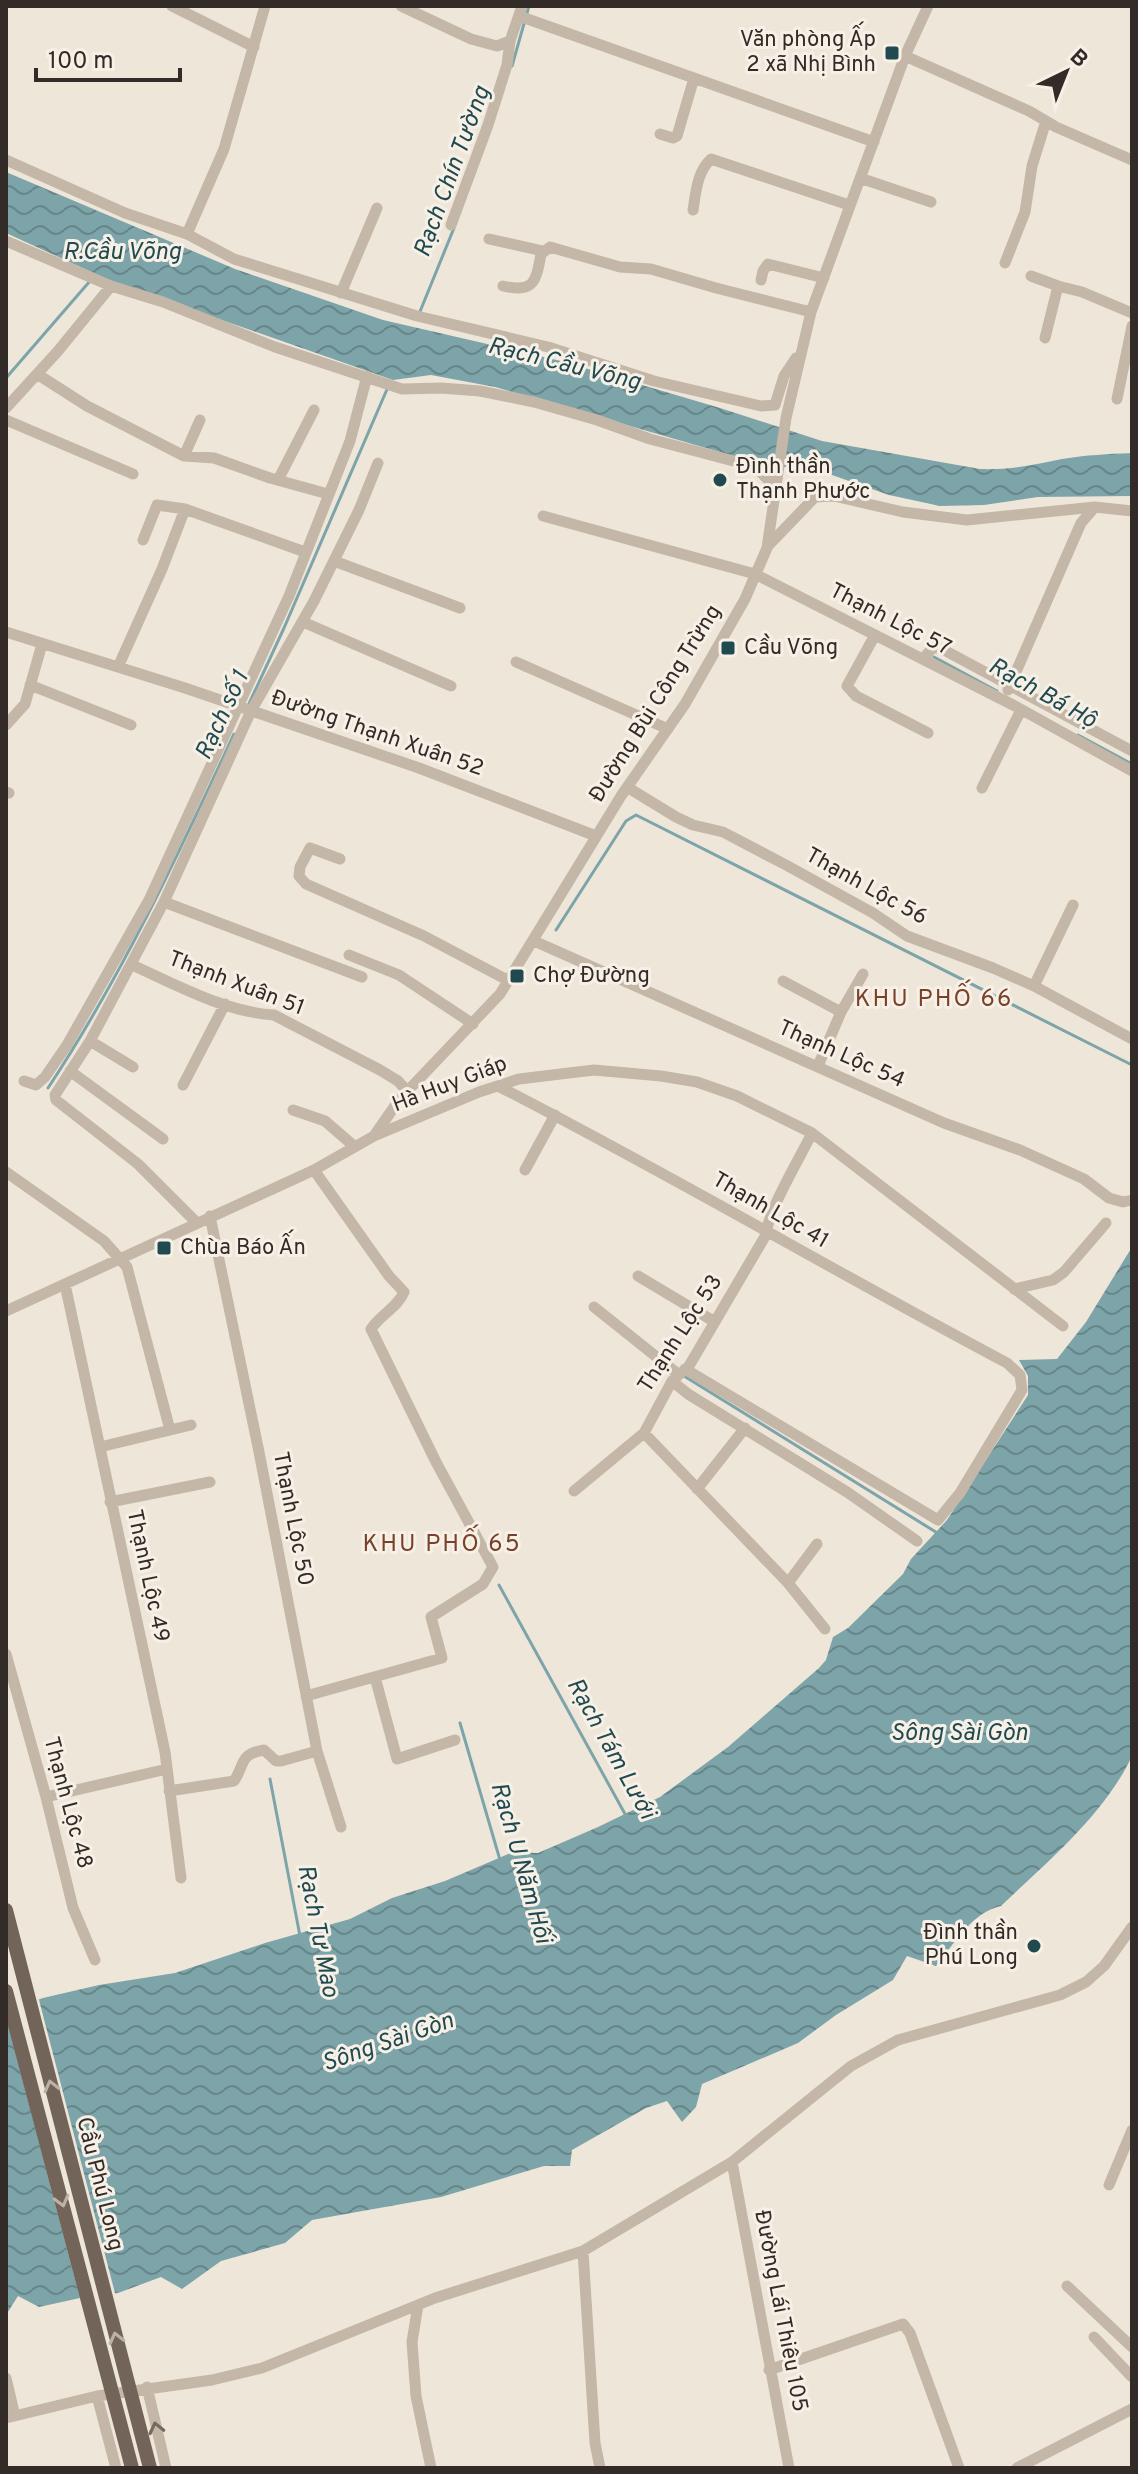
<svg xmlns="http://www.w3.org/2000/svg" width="1138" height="2474" font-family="Overpass,sans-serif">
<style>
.water{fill:url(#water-waves)}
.pier{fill:#efe6da}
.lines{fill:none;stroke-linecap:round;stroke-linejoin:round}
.stream{stroke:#7ca4a9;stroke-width:3}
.minor{stroke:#c5b7a7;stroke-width:11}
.major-bridge{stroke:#736459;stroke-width:14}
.oneway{stroke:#bcb1a7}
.oneway2{stroke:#756a61}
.poi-dot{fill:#214a50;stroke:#f7f0e6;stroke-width:3}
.labels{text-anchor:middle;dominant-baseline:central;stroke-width:6;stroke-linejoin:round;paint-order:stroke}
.poi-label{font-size:22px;fill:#332b27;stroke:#f7f0e6;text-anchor:start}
.street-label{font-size:22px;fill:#332b27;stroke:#f7f0e6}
.water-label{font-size:24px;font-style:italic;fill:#214a50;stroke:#f7f0e6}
.neighbourhood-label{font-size:24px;letter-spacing:2px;fill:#7a4028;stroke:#f7f0e6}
</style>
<defs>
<pattern id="water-waves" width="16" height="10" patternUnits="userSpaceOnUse" patternTransform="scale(2)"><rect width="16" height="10" fill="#7ca4a9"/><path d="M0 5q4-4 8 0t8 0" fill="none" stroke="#66868a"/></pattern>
</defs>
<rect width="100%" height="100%" fill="#efe6da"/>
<path class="water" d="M6 172 235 269 383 320 561 361 720 408 822 441 980 469C1011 470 1033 465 1062 459 1086 455 1108 454 1132 453V496L1038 497 984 505 940 506 889 495 832 475 751 461 495 387 431 375 393 380 111 281 6 233Z
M1132 1247V1756C1104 1815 1048 1861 1001 1906 972 1912 954 1944 936 1966L907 1956 893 1980 836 2015 798 2043 702 2084 696 2107 682 2122 667 2101 646 2108 572 2150 570 2166H544L441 2197 312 2220 285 2243 221 2261 182 2289 161 2277 118 2293 80 2298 39 2307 18 2296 6 2315V2011L43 1998 99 1985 175 1973 265 1943 350 1919 392 1898 445 1881 513 1852 538 1853 598 1827 660 1797 728 1747 819 1668 826 1660 833 1637 848 1628 903 1574 911 1559 947 1520 1028 1395V1376L1019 1360 1057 1359 1086 1322Z"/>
<path class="pier" d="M38 1996 116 2297 81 2302 6 2017V2007Z"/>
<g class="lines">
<path class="stream" d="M512 66 529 6
M419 314 454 228
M6 378 90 281
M934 657 997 691
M248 706 284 628 388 387
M1078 735 1132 764
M556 930 626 821 636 815 1132 1065
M48 1088C122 976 178 855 234 734
M684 1376 939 1534
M499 1585 625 1814
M460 1723 500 1860
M270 1779 300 1936"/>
<path class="minor" d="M172 6 254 47
M401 6 471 39 497 46 510 41
M519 16 874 142
M905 56 1029 111 1056 127 1132 160
M660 134 673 138 677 136 694 78
M6 160 125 213 187 234 234 259 417 316 548 347 654 381 761 406 775 405 784 376 796 358
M860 178 931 202
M693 210C696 192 697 172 711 159L849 205
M451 225 488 125 507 65 510 41 522 6
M187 234 224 149 265 6
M489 239 543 251
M6 241 111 286 163 302 275 347 402 389 441 388 480 391 534 402 597 420 650 439 756 467 769 481 772 491
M1005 263 1025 212 1032 166 1046 121
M1031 276 1058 286
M761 280 763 271 768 264 824 278
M503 286C534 293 536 282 541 254L550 247 620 267 651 269 716 288 811 312
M341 293 377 208
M1045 338 1058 286 1082 292 1132 313
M37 374 87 406 184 456 214 458 270 478 328 494
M1117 399 1132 326
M6 408 58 351 111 286
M6 420 133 474
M184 456 200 420
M278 480 314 410
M185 509 305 552
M543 516 755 574 1015 706 1132 771
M767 547 815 497 834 496 903 512 967 520 1095 507 1132 511
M334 561 460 608
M303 622 451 686
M6 632 185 688 419 768 596 836
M875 635 847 686 856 696 928 733
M923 659 933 647 944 650 1132 751
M516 662 668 729
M118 667 162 569 185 509 157 505 143 540
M30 685 131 725
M1008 690 1081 523 1095 507
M6 725 25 704 42 644
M627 787 676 817 693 825 723 832 786 865 873 913 907 936 993 968 1034 986 1132 1039
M982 788 1021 710
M6 792 9 793
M340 859 310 848 300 867 299 876 306 884 424 936 509 981
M164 902 362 977
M534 941 944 1123 1020 1150 1084 1179 1109 1198 1123 1202 1132 1200
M349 955 399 975 473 1024
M132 965C177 985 225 1012 274 1015L380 1070 398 1081 407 1091
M783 981 841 1012
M1034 986 1073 905
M90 1041 133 1067
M818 1066 841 1012 863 974
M70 1071 163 1139
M24 1081 36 1085 45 1077 67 1045 149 900 289 596 350 441 367 376
M183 1085 225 1004
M498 1086C670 1174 837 1273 1007 1363L1020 1375 1022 1390 960 1493 938 1520 685 1369
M293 1110 325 1121 355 1147
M374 1136 399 1100 500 994 621 796 685 704 745 599 767 548 786 418 811 312 905 56 928 6
M525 1170 555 1115
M6 1172 104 1241 127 1267 170 1430
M210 1216 259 1452 317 1751 341 1827
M197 1223 138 1164 56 1100 55 1095 90 1041 164 902 251 711 314 601 359 510 378 463
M638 1276 715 1322
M65 1284 165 1752 181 1878
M1014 1289 1053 1280 1064 1272 1106 1223
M594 1307 678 1374
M6 1311 314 1170 374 1136 479 1092 519 1079 594 1070 661 1076 697 1082 737 1096 812 1133 1063 1326
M672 1381 688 1394 847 1492 917 1541
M644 1433 788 1583
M100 1447 191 1425
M697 1489 745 1428
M574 1491 644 1433 672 1381 689 1366 767 1233C766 1214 802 1154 812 1133
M110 1502 210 1482
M817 1544 788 1583 825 1629
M6 1654 46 1797 73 1908 95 1960
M375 1677 397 1759 455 1740
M306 1696 442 1658 431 1617 483 1584 493 1567 436 1462 371 1329C380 1315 398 1307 404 1292L389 1276 314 1170
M169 1791 234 1781C245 1765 239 1754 264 1750L276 1761H281L317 1751
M46 1797 167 1769
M732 2162 789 2468
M1109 2185 1132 2130
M583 2251 595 2443 600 2468
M1067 2286 1132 2347
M418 2305 412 2342 416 2396 431 2468
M1094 2337 1132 2377
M769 2370 903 2324 910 2333 959 2468
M6 2378 15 2416
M147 2387 166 2468
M97 2396 116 2468
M6 2418 97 2396 212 2380 262 2368 435 2298 583 2251 732 2162 851 2066 898 2040 1060 1995 1086 1982 1104 1966 1132 1927
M1017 2468 1132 2409"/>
<path class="major-bridge" d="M6 1910 150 2468
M6 1991 132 2468"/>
</g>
<defs><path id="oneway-chevron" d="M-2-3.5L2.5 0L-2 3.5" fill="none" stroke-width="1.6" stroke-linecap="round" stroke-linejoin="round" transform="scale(2)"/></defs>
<g class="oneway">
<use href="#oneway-chevron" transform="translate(51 2086) rotate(-104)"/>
<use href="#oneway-chevron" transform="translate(62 2201) rotate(75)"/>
<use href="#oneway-chevron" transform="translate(116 2338) rotate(-104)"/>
</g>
<use class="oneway2" href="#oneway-chevron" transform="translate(156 2428) rotate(-103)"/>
<g class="poi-dot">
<rect x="884" y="45" width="16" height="16" rx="4"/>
<circle cx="720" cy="480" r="8"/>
<rect x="720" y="640" width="16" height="16" rx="4"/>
<rect x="509" y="968" width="16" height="16" rx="4"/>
<rect x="156" y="1240" width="16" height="16" rx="4"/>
<circle cx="1034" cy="1946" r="8"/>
</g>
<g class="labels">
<g class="poi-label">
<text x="876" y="40" text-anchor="end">Văn phòng Ấp<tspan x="876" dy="25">2 xã Nhị Bình</tspan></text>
<text x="736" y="467">Đình thần<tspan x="736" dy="25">Thạnh Phước</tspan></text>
<text x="744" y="648">Cầu Võng</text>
<text x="533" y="976">Chợ Đường</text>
<text x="180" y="1248">Chùa Báo Ấn</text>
<text x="1018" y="1933" text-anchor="end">Đình thần<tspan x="1018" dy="25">Phú Long</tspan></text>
</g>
<g class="street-label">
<text transform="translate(890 620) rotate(27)">Thạnh Lộc 57</text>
<text transform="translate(656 704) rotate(-58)">Đường Bùi Công Trừng</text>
<text transform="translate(377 734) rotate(19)">Đường Thạnh Xuân 52</text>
<text transform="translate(866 887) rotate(29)">Thạnh Lộc 56</text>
<text transform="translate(236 984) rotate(21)">Thạnh Xuân 51</text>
<text transform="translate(841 1055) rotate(24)">Thạnh Lộc 54</text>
<text transform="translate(450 1085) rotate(-21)">Hà Huy Giáp</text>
<text transform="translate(770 1211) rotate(30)">Thạnh Lộc 41</text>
<text transform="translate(681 1334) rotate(-57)">Thạnh Lộc 53</text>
<text transform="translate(292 1519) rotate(79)">Thạnh Lộc 50</text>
<text transform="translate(147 1576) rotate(78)">Thạnh Lộc 49</text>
<text transform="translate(67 1803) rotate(75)">Thạnh Lộc 48</text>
<text transform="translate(99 2184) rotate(76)">Cầu Phú Long</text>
<text transform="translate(780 2311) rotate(79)">Đường Lái Thiêu 105</text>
</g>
<g class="water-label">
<text transform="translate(453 172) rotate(-70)">Rạch Chín Tường</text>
<text x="122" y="253">R.Cầu Võng</text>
<text transform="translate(564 365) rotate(14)">Rạch Cầu Võng</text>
<text transform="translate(1042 694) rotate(29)">Rạch Bá Hộ</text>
<text transform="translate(223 716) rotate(-65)">Rạch số 1</text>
<text x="959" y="1734">Sông Sài Gòn</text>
<text transform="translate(610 1749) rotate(61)">Rạch Tám Lưới</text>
<text transform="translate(520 1863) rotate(74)">Rạch U Năm Hối</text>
<text transform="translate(317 1931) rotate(79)">Rạch Tư Mao</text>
<text transform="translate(388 2043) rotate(-19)">Sông Sài Gòn</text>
</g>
<g class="neighbourhood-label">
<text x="934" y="1000">KHU PHỐ 66</text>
<text x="442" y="1545">KHU PHỐ 65</text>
</g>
</g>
<rect width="1138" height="2474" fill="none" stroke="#332b27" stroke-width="16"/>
<g transform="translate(1066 72) rotate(43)" stroke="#f7f0e6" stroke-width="6" paint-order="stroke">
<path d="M0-6L14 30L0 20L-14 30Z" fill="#332b27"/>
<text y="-12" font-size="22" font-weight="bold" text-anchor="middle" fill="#332b27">B</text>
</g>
<path d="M36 68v12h144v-12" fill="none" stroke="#332b27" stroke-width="4"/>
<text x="48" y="68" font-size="24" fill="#332b27" stroke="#f7f0e6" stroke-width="6" paint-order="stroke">100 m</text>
</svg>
